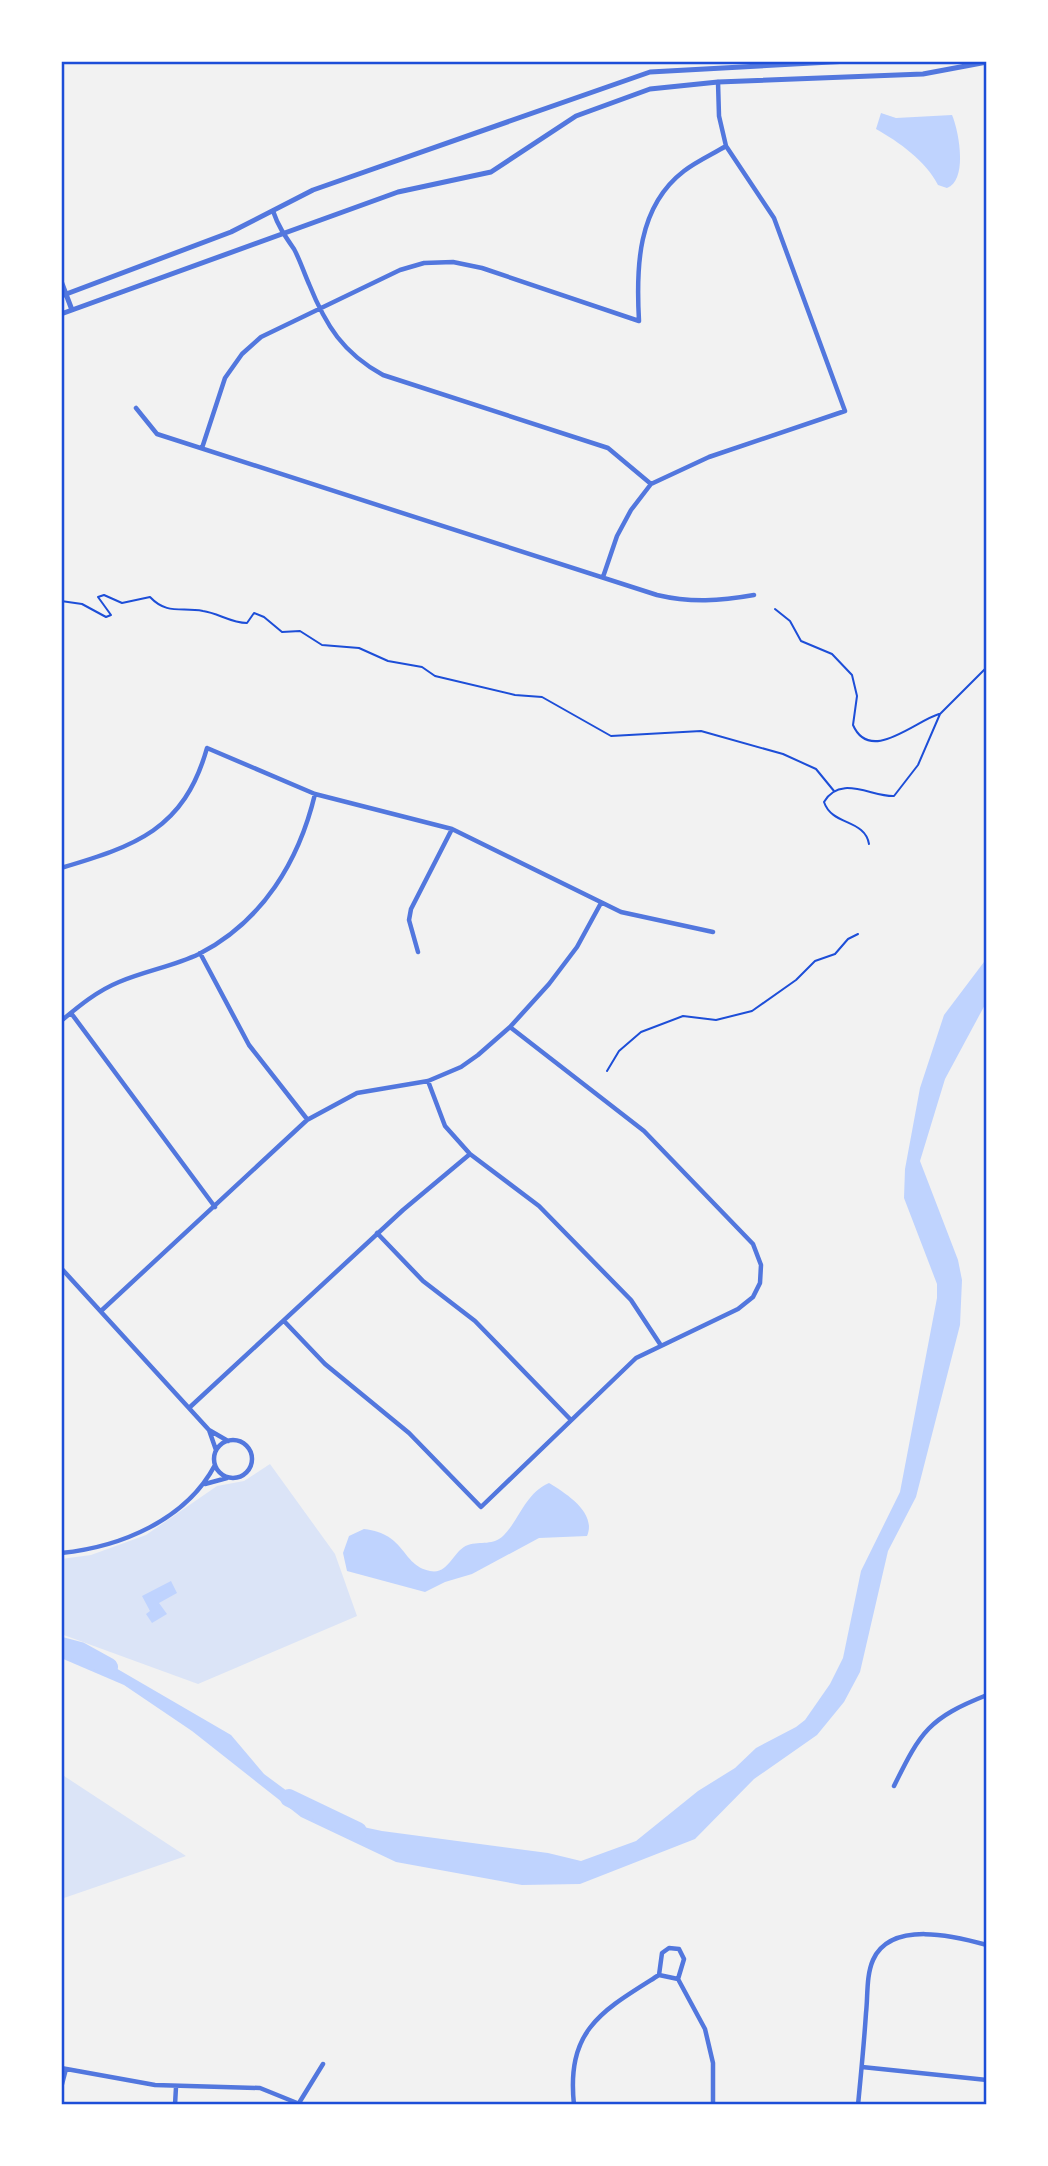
<svg xmlns="http://www.w3.org/2000/svg" width="1048" height="2166" font-family="'Asap Condensed',sans-serif">
<style>
.green{fill:#dbe4f7}
.water{fill:#bfd3fe}
.lines{fill:none;stroke-linecap:round;stroke-linejoin:round}
.river{stroke:#bfd3fe;stroke-width:18}
.path{stroke:#1d4ed8;stroke-width:2}
.minor{stroke:#5277de;stroke-width:4.5}
.tertiary{stroke:#5277de;stroke-width:5}
.neatline{fill:none;stroke:#1d4ed8;stroke-width:2.5}
</style>
<rect width="100%" height="100%" fill="#f2f2f2"/>
<path class="green" d="M270 1464 335 1554 357 1616 198 1684 61 1634V1559L91 1555 146 1535 217 1486 244 1481Z
M61 1774 186 1856 61 1899Z"/>
<path class="water" d="M881 113 896 118 952 115C959 131 968 180 947 188L938 185C926 161 899 142 876 129Z
M987 958V1001L945 1079 920 1161 958 1260 962 1280 960 1325 916 1497 888 1551 860 1672 844 1702 817 1735 754 1779 695 1839 580 1884 522 1885 396 1862 301 1817 192 1731 124 1685 61 1658V1644L114 1667 231 1735 264 1774 314 1811 335 1821 382 1831 548 1853 581 1861 636 1841 698 1791 735 1768 756 1748 796 1727 805 1720 830 1684 843 1658 861 1571 900 1492 937 1298V1284L904 1198 905 1169 920 1088 944 1015Z
M549 1483C567 1494 597 1513 587 1536L539 1538 472 1574 445 1582 425 1592 347 1571 343 1553 349 1536 364 1529C407 1534 401 1565 430 1571 449 1575 453 1550 468 1545 481 1541 493 1546 504 1535 521 1517 525 1494 549 1483Z
M171 1581 177 1593 159 1603 167 1614 152 1623 146 1614 150 1611 142 1596Z"/>
<g class="lines">
<path class="river" d="M61 1646 80 1651 109 1667
M289 1798 358 1831"/>
<path class="path" d="M61 601 82 604 106 617 111 615 98 597 104 595 122 603 150 597C167 615 181 607 203 611 218 613 231 623 247 623L254 613 264 617 282 632 300 631 322 645 359 648 388 661 422 667 435 676 515 695 542 697 611 736 701 731 783 754 816 769 834 791
M775 609 790 621 801 641 832 654 852 675 857 696 853 725C870 764 915 721 939 714
M869 844C865 819 832 826 824 802 840 774 872 797 894 796L918 765 940 714 987 667
M607 1071 619 1051 641 1032 683 1016 716 1020 752 1011 796 980 815 961 835 954 848 939 858 934"/>
<path class="minor" d="M273 211C278 226 285 236 294 249 300 260 304 273 309 284 326 326 343 353 383 375L608 448 651 484
M136 408 157 434 657 595C691 603 720 601 754 595
M202 448 225 378 242 354 261 337 400 270 424 263 453 262 482 268 639 321C636 268 637 207 684 171 697 161 713 154 726 146
M603 577 617 536 631 510 651 484 709 457 845 411 774 218 726 146 719 116 718 82
M61 868C135 846 184 830 207 748L315 794 452 829 621 912 713 932
M418 952 409 920 411 909 452 829
M200 953 249 1045 307 1119
M71 1013 215 1207
M61 1021C79 1006 97 991 119 982 145 971 174 966 199 954 263 921 299 861 315 794
M428 1081 445 1126 470 1154 539 1206 631 1300 660 1344
M377 1233 423 1281 475 1321 570 1419
M61 1268 209 1430 228 1441
M101 1311 307 1120 357 1093 428 1081 461 1067 478 1055 510 1027 549 984 577 947 601 903
M284 1321 325 1364 409 1433 481 1507 636 1358 738 1309 753 1297 760 1283 761 1265 753 1244 644 1131 510 1027
M189 1408 403 1210 470 1154
M209 1430 216 1450
M214 1459a19 19 0 1 1 38 0a19 19 0 1 1-38 0Z
M205 1484 227 1478
M61 1553C121 1547 186 1520 215 1465
M894 1786C921 1731 929 1718 987 1695
M659 1975 662 1953 669 1948 679 1949 684 1959 678 1979
M862 2067 987 2080
M61 2068 155 2085 260 2088 302 2105
M61 2088 66 2069
M299 2103 323 2064
M175 2105 176 2087
M574 2105C566 2029 602 2011 659 1975L678 1979 705 2029 713 2063V2105
M858 2105C861 2074 864 2044 866 2013 868 1996 866 1976 873 1960 891 1920 955 1936 987 1945"/>
<path class="tertiary" d="M61 281 72 310
M61 296 231 232 313 190 650 72 849 61
M61 314 398 192 491 172 576 116 650 89 718 82 923 74 987 62"/>
</g>
<rect width="1048" height="2166" fill="none" stroke="#ffffff" stroke-width="126"/>
<rect x="63" y="63" width="922" height="2040" class="neatline"/>
</svg>
